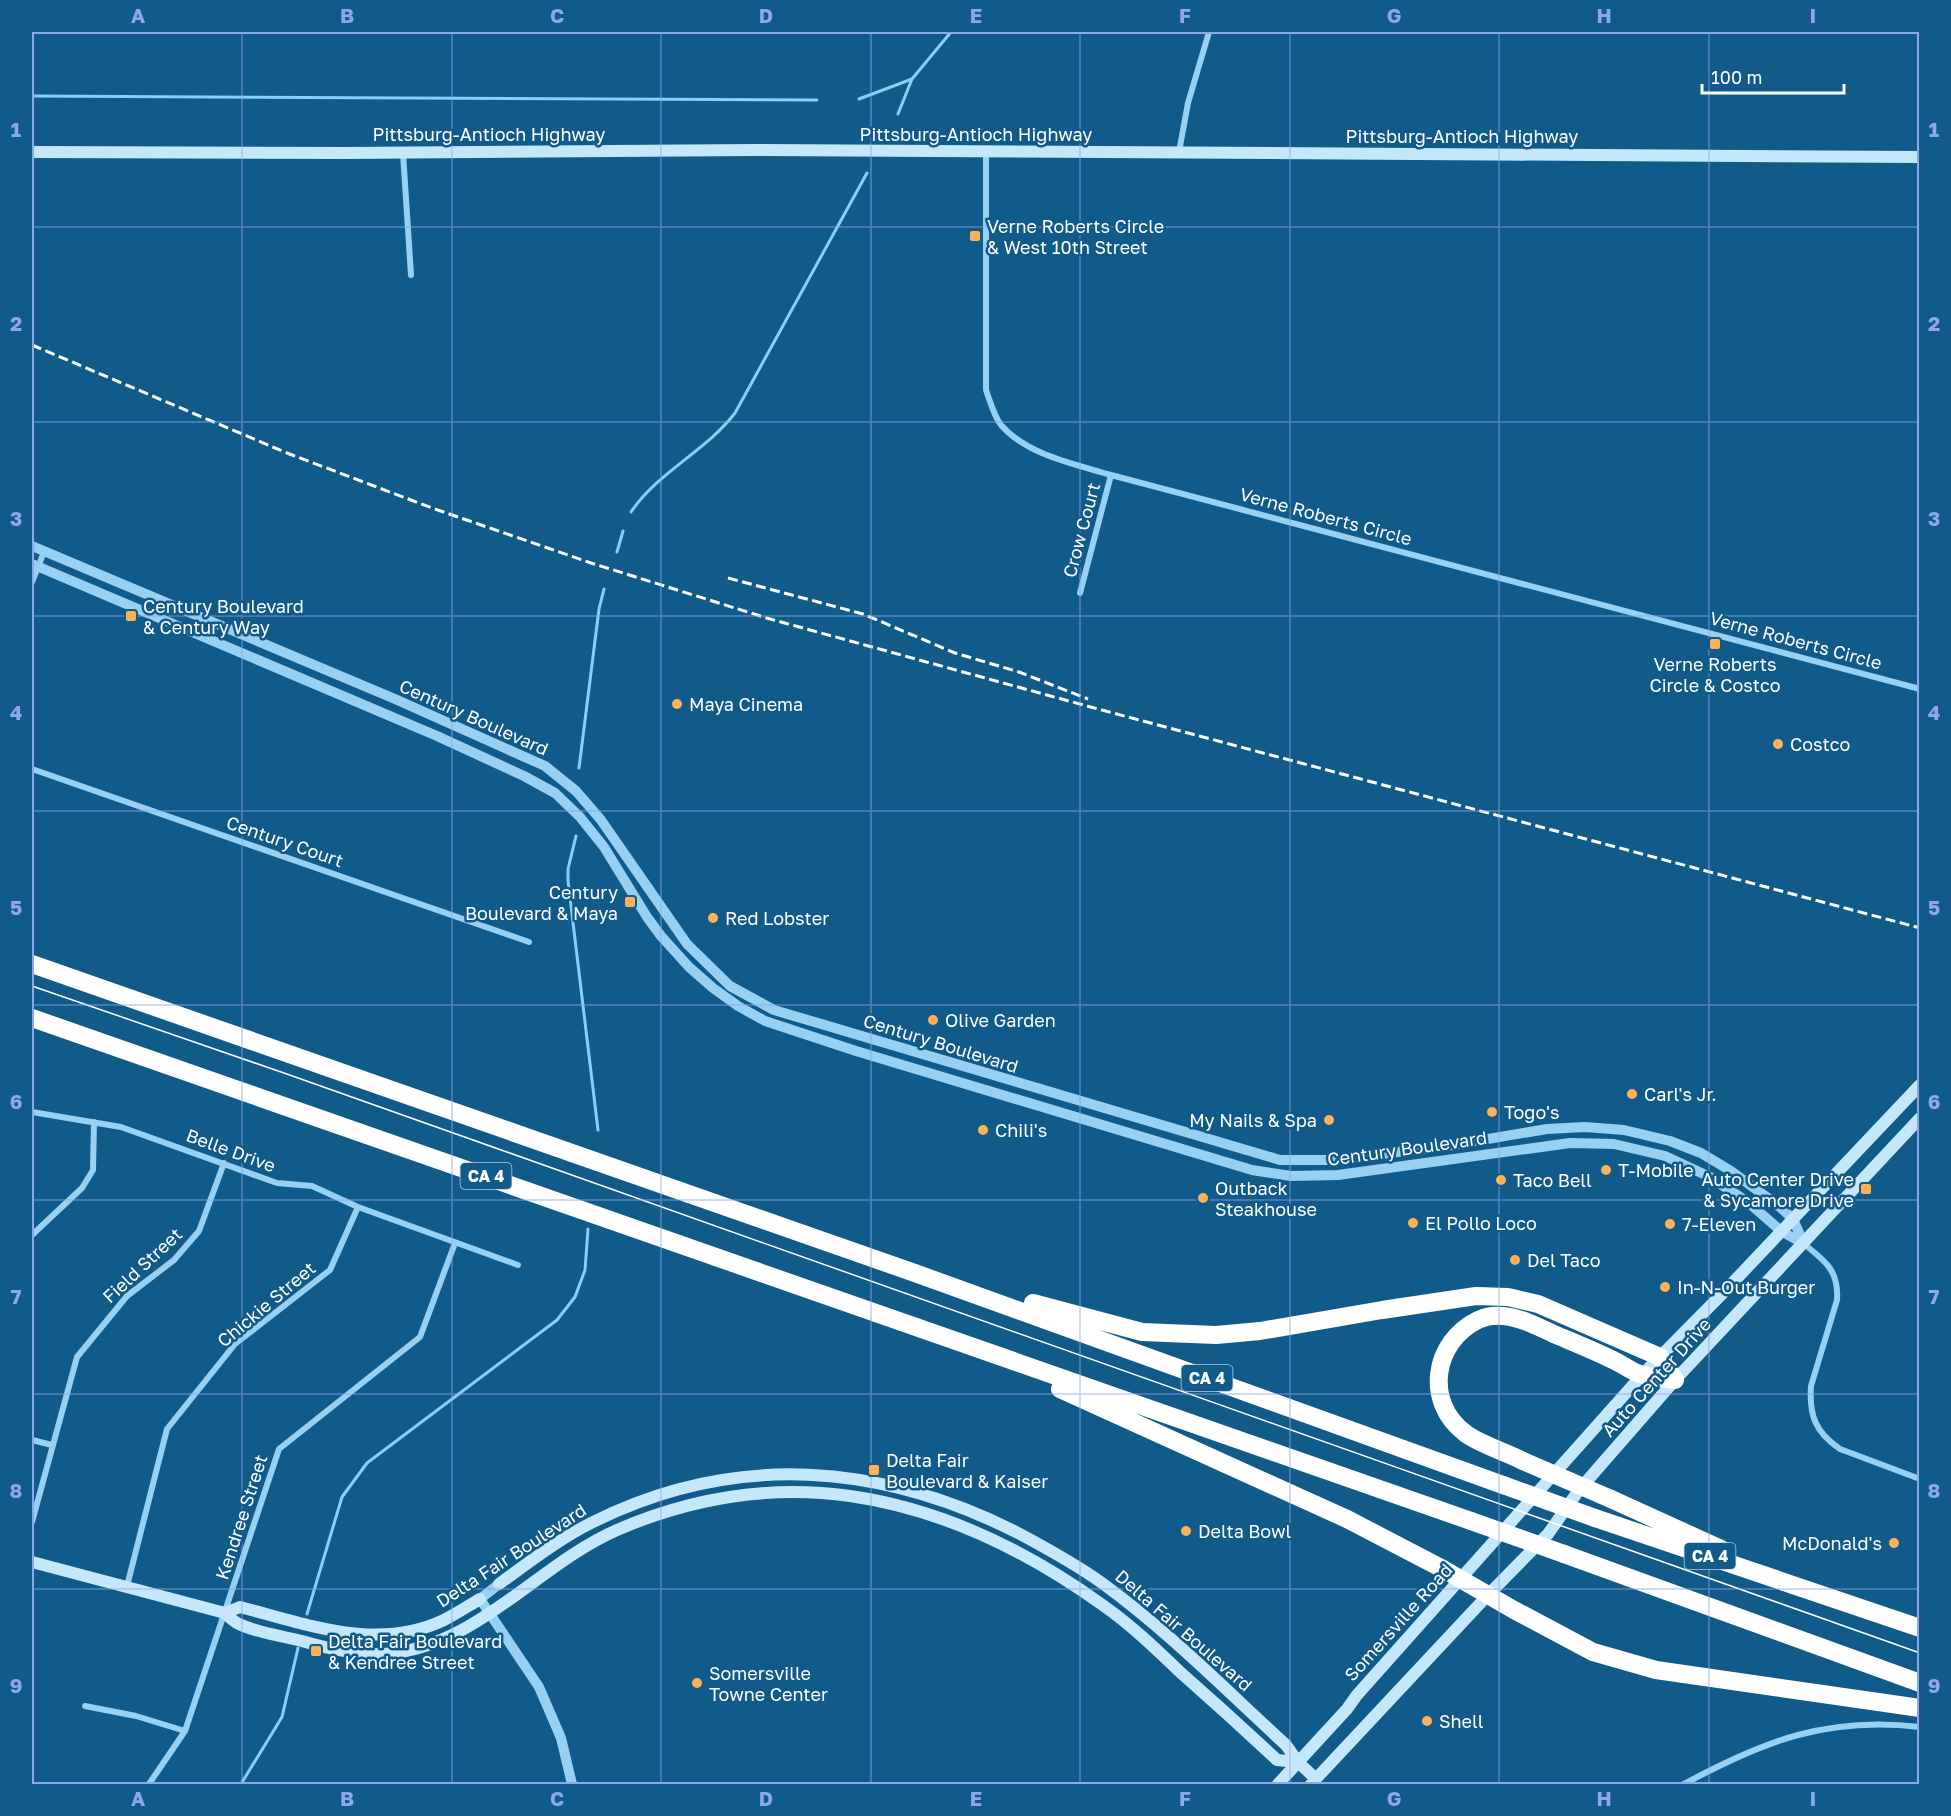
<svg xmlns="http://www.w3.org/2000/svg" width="1951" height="1816" font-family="'Golos Text',sans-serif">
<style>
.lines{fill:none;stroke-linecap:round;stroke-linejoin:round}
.stream{stroke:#88cef5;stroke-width:3}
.minor{stroke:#97d0f1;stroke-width:6}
.tertiary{stroke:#97d0f1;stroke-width:10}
.secondary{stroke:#c5e7fc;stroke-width:12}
.motorway{stroke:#fff;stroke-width:18}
.tram{stroke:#fff;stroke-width:1.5}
.rail{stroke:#fff;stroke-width:3;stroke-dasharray:10 4.5;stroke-linecap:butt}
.motorway-bridge{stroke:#fff;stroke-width:18}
.grid{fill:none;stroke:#8ea6ec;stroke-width:1.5;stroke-opacity:0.55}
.poi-dot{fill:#ffb157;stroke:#115b8a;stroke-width:2}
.labels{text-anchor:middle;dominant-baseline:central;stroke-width:5;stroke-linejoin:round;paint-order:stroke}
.shield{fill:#115b8a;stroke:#b8cedc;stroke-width:1.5}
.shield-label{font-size:16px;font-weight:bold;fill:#fff}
.street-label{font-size:18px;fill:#fff;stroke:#115b8a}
.poi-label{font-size:18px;fill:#fff;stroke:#115b8a;text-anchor:start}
.neatline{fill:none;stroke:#8ea6ec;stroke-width:2}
.grid-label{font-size:20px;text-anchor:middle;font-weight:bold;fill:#8ea6ec}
</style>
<rect width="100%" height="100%" fill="#115b8a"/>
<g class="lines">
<path class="stream" d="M32 96 817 100
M859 99 912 79
M898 114 912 79 951 32
M631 512C658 472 706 451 735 413L867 173
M617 552 623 531
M579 768 599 609 604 589
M576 836 568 869V881L598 1130
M307 1614 342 1497 367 1463 557 1320 575 1297 585 1270 588 1229
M241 1784 282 1717 298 1648"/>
<path class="minor" d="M986 152V390C990 401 994 416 1001 425 1027 455 1074 464 1111 475L1920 689
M1179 152 1188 103 1209 32
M403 153 411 275
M32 582 44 552
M1080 593 1111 475
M32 769 529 942
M32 1112 121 1127 277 1183 312 1186 358 1207 518 1265
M32 1235 82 1188 93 1170 94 1122
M1804 1244C1825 1261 1839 1270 1837 1300L1811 1386C1809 1415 1815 1432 1840 1449L1920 1479
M32 1440 52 1445
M32 1522 77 1357 127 1296 174 1260 199 1231 224 1163
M127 1586 167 1429 235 1344 330 1270 358 1207
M85 1706 136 1716 185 1731
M149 1784 185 1731 279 1449 420 1337 455 1243
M1684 1784C1764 1741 1827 1716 1920 1727"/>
<path class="tertiary" d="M32 546 395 699 545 766 576 791 601 820 687 944 730 986 774 1010 1280 1160H1335L1452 1145 1547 1129 1585 1127 1624 1130 1670 1141 1701 1153 1731 1171 1780 1207 1793 1219 1804 1244
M32 564 437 736 524 776 555 793 580 817 604 847 647 917 661 936 689 967 713 988 738 1006 765 1021 856 1051 1252 1170 1291 1176 1338 1175 1570 1143 1614 1144 1665 1156 1710 1177 1749 1203 1781 1231 1804 1244
M499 1584 480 1599 539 1687 561 1738 572 1784"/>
<path class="secondary" d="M32 152 345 153 756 150 1920 157
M32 1562 225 1613C229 1617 234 1622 239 1624 258 1633 282 1636 302 1641 329 1649 356 1655 384 1654 476 1648 537 1565 617 1530 691 1498 770 1485 850 1496 942 1509 1029 1552 1104 1606 1131 1625 1156 1649 1180 1672 1213 1701 1245 1730 1277 1760L1298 1762
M499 1584C529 1562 559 1539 593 1522 735 1451 882 1463 1020 1534 1048 1549 1077 1565 1102 1583 1168 1631 1226 1690 1286 1745L1298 1762 1316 1779
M225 1613 240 1607C307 1624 377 1652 444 1620 456 1614 468 1606 480 1599
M1278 1784 1347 1709 1357 1695 1642 1375 1722 1294 1920 1085
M1311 1784 1488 1595 1548 1534 1579 1490 1675 1380 1920 1118"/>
<path class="motorway" d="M32 964 912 1272 1503 1485
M32 1018 1471 1521
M1033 1303 1142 1332 1216 1335 1260 1331 1382 1310 1476 1296 1508 1297 1538 1304 1660 1357 1675 1380
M1060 1389 1347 1519 1443 1569 1514 1610 1593 1652 1656 1670 1920 1708
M1523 1461C1508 1453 1477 1443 1465 1433 1424 1402 1433 1342 1478 1320 1486 1316 1495 1315 1504 1316 1522 1318 1539 1327 1556 1335 1575 1343 1595 1351 1615 1361 1624 1365 1633 1373 1643 1375 1654 1378 1665 1379 1675 1380
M1611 1499 1721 1549
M1595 1518 1920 1628
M1564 1554 1920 1683"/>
<path class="tram" d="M32 986 284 1073 1920 1653"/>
<path class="rail" d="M32 345 287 453 432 508 591 563 770 619 1098 709 1920 928
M728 578 863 614 955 653 1019 672 1088 699"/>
<path class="motorway-bridge" d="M1523 1461 1611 1499
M1503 1485 1595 1518
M1471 1521 1564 1554"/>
</g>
<path class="grid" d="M242 32V1784M452 32V1784M661 32V1784M871 32V1784M1080 32V1784M1290 32V1784M1499 32V1784M1709 32V1784M32 227H1920M32 422H1920M32 616H1920M32 811H1920M32 1005H1920M32 1200H1920M32 1394H1920M32 1589H1920"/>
<g class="poi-dot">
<rect x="969" y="230" width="12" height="12" rx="3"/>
<rect x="125" y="610" width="12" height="12" rx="3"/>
<rect x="1709" y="638" width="12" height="12" rx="3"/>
<circle cx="677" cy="704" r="6"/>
<circle cx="1778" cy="744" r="6"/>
<rect x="624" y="896" width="12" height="12" rx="3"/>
<circle cx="713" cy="918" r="6"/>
<circle cx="933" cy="1020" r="6"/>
<circle cx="1632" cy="1094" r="6"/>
<circle cx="1492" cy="1112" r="6"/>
<circle cx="1329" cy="1120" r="6"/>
<circle cx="983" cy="1130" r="6"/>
<circle cx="1606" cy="1170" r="6"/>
<circle cx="1501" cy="1180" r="6"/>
<rect x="1860" y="1183" width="12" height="12" rx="3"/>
<circle cx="1203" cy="1198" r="6"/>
<circle cx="1413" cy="1223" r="6"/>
<circle cx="1670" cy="1224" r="6"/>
<circle cx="1515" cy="1260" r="6"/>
<circle cx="1665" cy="1287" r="6"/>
<rect x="868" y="1464" width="12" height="12" rx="3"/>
<circle cx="1186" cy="1531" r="6"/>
<circle cx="1894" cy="1543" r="6"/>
<rect x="310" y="1645" width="12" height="12" rx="3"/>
<circle cx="697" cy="1683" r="6"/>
<circle cx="1427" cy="1721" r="6"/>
</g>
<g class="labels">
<g class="shield">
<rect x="460.5" y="1163" width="51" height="26" rx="4.5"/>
<rect x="1181.5" y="1365" width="51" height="26" rx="4.5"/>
<rect x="1684.5" y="1543" width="51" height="26" rx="4.5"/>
</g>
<g class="shield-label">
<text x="486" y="1176">CA 4</text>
<text x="1207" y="1378">CA 4</text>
<text x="1710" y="1556">CA 4</text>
</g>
<g class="street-label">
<text x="489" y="134">Pittsburg-Antioch Highway</text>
<text x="976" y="134">Pittsburg-Antioch Highway</text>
<text x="1462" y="136">Pittsburg-Antioch Highway</text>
<text transform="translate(1326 516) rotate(15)">Verne Roberts Circle</text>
<text transform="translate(1081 530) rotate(-75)">Crow Court</text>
<text transform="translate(1796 640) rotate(15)">Verne Roberts Circle</text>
<text transform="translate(474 717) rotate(24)">Century Boulevard</text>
<text transform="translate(285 841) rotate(19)">Century Court</text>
<text transform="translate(941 1043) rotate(17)">Century Boulevard</text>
<text transform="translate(1407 1148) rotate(-8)">Century Boulevard</text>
<text transform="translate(231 1150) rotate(20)">Belle Drive</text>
<text transform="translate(142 1265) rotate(-43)">Field Street</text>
<text transform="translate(266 1304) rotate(-40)">Chickie Street</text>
<text transform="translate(1656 1377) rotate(-48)">Auto Center Drive</text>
<text transform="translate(241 1517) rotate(-72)">Kendree Street</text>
<text transform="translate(511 1555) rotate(-33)">Delta Fair Boulevard</text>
<text transform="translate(1398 1622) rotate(-48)">Somersville Road</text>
<text transform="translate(1184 1630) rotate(41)">Delta Fair Boulevard</text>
</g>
<g class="poi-label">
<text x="987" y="226">Verne Roberts Circle<tspan x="987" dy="21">&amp; West 10th Street</tspan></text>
<text x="143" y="606">Century Boulevard<tspan x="143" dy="21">&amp; Century Way</tspan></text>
<text x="1715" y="664" text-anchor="middle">Verne Roberts<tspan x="1715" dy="21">Circle &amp; Costco</tspan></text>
<text x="689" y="704">Maya Cinema</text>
<text x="1790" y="744">Costco</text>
<text x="618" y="892" text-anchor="end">Century<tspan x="618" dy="21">Boulevard &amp; Maya</tspan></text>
<text x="725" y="918">Red Lobster</text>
<text x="945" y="1020">Olive Garden</text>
<text x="1644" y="1094">Carl's Jr.</text>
<text x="1504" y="1112">Togo's</text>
<text x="1317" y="1120" text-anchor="end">My Nails &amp; Spa</text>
<text x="995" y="1130">Chili's</text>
<text x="1618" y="1170">T-Mobile</text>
<text x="1854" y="1179" text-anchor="end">Auto Center Drive<tspan x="1854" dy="21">&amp; Sycamore Drive</tspan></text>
<text x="1513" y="1180">Taco Bell</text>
<text x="1215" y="1188">Outback<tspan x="1215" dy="21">Steakhouse</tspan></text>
<text x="1425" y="1223">El Pollo Loco</text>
<text x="1682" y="1224">7-Eleven</text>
<text x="1527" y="1260">Del Taco</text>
<text x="1677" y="1287">In-N-Out Burger</text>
<text x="886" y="1460">Delta Fair<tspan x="886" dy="21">Boulevard &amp; Kaiser</tspan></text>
<text x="1198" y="1531">Delta Bowl</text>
<text x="1882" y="1543" text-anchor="end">McDonald's</text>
<text x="328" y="1641">Delta Fair Boulevard<tspan x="328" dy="21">&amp; Kendree Street</tspan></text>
<text x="709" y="1673">Somersville<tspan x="709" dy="21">Towne Center</tspan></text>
<text x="1439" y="1721">Shell</text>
</g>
</g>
<rect width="1951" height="1816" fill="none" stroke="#115b8a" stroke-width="66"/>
<path d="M1702 84v9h142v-9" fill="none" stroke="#ffffff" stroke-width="3"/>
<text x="1711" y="84" font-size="18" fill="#ffffff" stroke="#115b8a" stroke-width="4.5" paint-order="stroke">100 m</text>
<rect x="33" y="33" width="1885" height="1750" class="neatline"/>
<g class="grid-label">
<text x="138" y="23">A</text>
<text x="347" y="23">B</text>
<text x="557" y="23">C</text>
<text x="766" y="23">D</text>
<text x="976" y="23">E</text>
<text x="1185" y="23">F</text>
<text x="1394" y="23">G</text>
<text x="1604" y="23">H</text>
<text x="1813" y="23">I</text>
<text x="16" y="137">1</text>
<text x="1934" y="137">1</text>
<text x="16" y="331">2</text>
<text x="1934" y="331">2</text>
<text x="16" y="526">3</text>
<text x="1934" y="526">3</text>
<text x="16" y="720">4</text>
<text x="1934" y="720">4</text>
<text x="16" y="915">5</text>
<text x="1934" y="915">5</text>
<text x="16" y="1109">6</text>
<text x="1934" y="1109">6</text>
<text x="16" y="1304">7</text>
<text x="1934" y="1304">7</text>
<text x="16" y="1498">8</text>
<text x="1934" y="1498">8</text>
<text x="16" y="1693">9</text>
<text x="1934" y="1693">9</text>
<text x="138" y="1806">A</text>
<text x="347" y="1806">B</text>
<text x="557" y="1806">C</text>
<text x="766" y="1806">D</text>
<text x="976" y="1806">E</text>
<text x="1185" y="1806">F</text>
<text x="1394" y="1806">G</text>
<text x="1604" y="1806">H</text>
<text x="1813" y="1806">I</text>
</g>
</svg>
